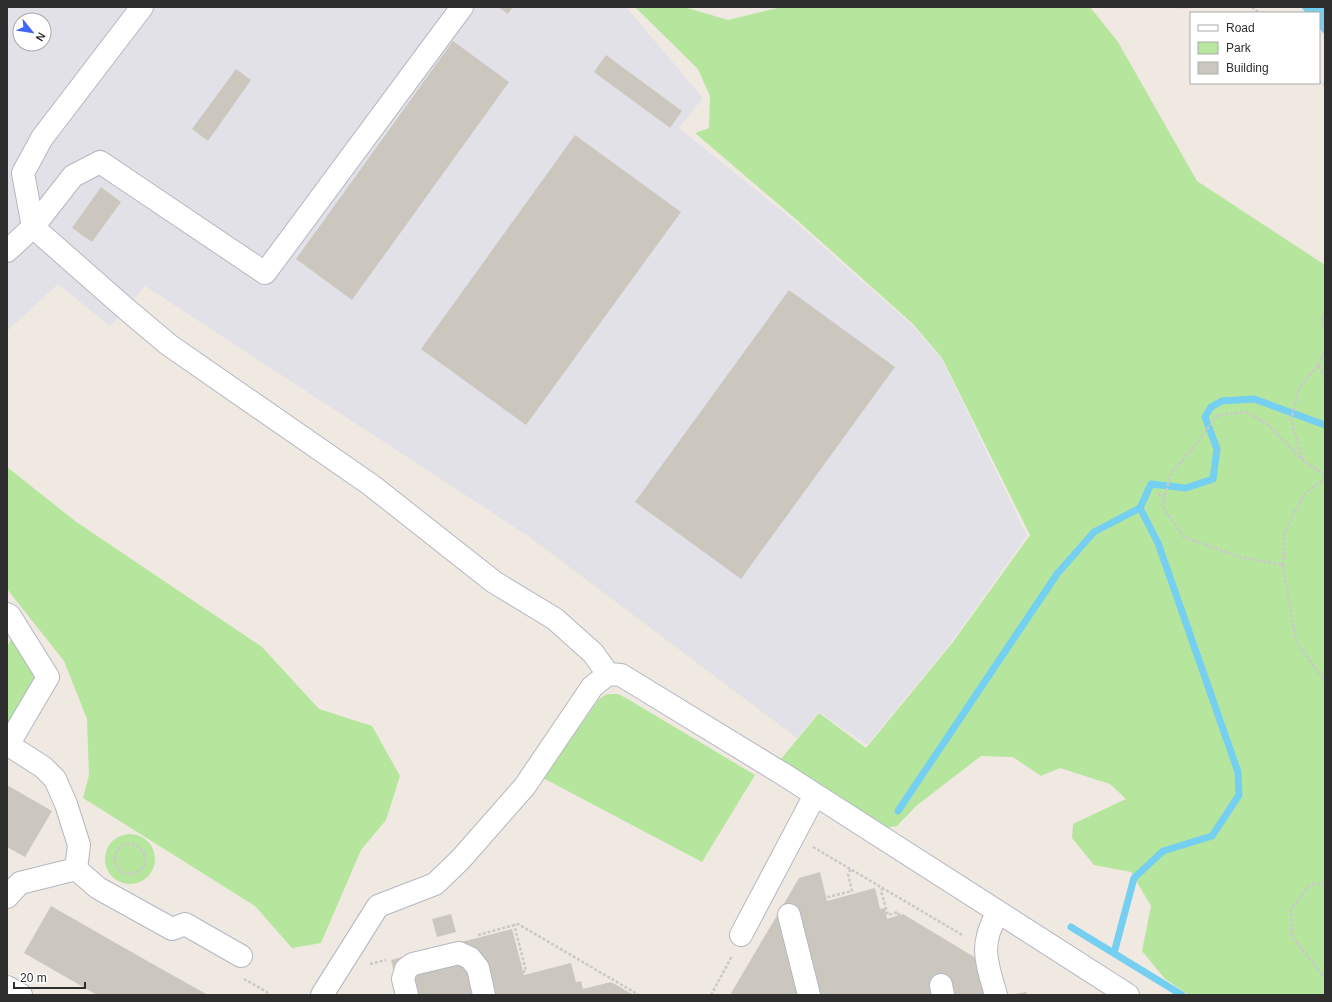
<svg xmlns="http://www.w3.org/2000/svg" width="1332" height="1002" font-family="Arial,sans-serif">
<style>
.industrial{fill:#e3e1e8;fill-rule:evenodd}
.green{fill:#b6e59e}
.water{fill:#75cff0}
.lines{fill:none;stroke-linecap:round;stroke-linejoin:round}
.stream{stroke:#75cff0;stroke-width:7}
.building{fill:#cbc7bf}
.minor-casing{stroke:#b4b7c1;stroke-width:24}
.path{stroke:#c9c9c9;stroke-width:2.5;stroke-dasharray:3 2;stroke-linecap:butt}
.minor{stroke:#fff;stroke-width:22}
</style>
<rect width="100%" height="100%" fill="#efe9e1"/>
<path class="industrial" d="M7 7H626L703 98 679 128 793 220 912 325 941 358 1027 536 952 641 867 745 819 712 797 738 528 536 145 286 110 326 58 284 7 331ZM20 20H44V44H20Z"/>
<path class="green" d="M635 7H684L728 20 781 7H1090L1118 42 1197 181 1325 265V995H1189L1165 979 1142 951 1151 906 1131 872 1094 865 1072 838 1073 824 1126 799 1110 784 1060 768 1041 776 1013 757 981 756 916 806 897 826 887 828 781 759 819 713 866 748 953 642 1030 535 942 358 913 324 798 221 695 133 709 128 710 96 698 69Z
M7 467 75 521 262 647 319 709 372 726 400 776 386 820 361 850 321 943 292 948 255 906 83 798 89 775 87 719 64 661 7 589Z
M15 631 38 673 7 726V647Z
M607 694H618L626 698 755 775 702 862 543 778 599 699Z
M105 859a25 25 0 1 1 50 0a25 25 0 1 1-50 0Z"/>
<path class="water" d="M1301 7H1325V35L1319 28V13H1306Z"/>
<g class="lines">
<path class="stream" d="M898 811 1057 574 1094 532 1140 508 1151 484 1186 488 1213 479 1217 449 1205 417 1211 407 1222 401 1254 399 1325 425
M1071 927 1182 995
M1114 953 1134 878 1163 851 1212 836 1239 795 1238 772 1158 543 1140 508"/>
</g>
<path class="building" d="M498 7H513L508 14Z
M453 41 509 82 352 300 296 259Z
M606 55 682 111 670 128 594 72Z
M236 69 251 80 208 141 192 129Z
M575 135 681 212 526 425 421 349Z
M101 187 121 202 92 242 72 228Z
M789 290 895 367 741 579 635 502Z
M7 785 52 811 25 857 7 847Z
M820 872 827 901 875 888 880 909 885 908 887 919 903 914 976 958 985 995H730L799 878Z
M51 906 149 962 208 995H97L24 953Z
M451 914 456 932 437 937 432 919Z
M512 929 524 975 571 963 576 982 581 981 583 989 611 982 634 995H400L391 960Z
M1026 992 1027 995H1015V994Z"/>
<g class="lines">
<defs>
<path id="minor" d="M142 7 42 138 23 173 33 227 125 308 169 345 371 485 494 582 555 619 593 653 608 674 621 675 783 774 1128 995
M7 251 33 227 73 176 100 162 265 273 462 7
M7 614 10 616 48 677 8 745
M7 744 43 767 55 779 66 804 79 845 76 869
M76 869 98 888 172 929 185 924 241 956
M7 897 20 883 76 869
M789 915 809 995
M741 935 815 795
M941 985 943 995
M7 987 21 995
M322 995 378 906 435 884 460 860 525 786 592 687 608 674
M407 995 403 979 406 969 413 964 459 953 470 958 478 968 484 995
M996 995C986 960 979 945 998 912"/>
</defs>
<use href="#minor" class="minor-casing"/>
<path class="path" d="M1175 7H1187
M1252 7 1259 13
M1319 81 1325 85
M1325 312 1322 319 1325 331
M1318 365 1325 350
M1302 459 1291 419 1299 388 1318 365 1325 378
M1325 475 1302 460 1267 424 1246 412 1218 415 1193 448 1171 473 1162 506 1184 537 1240 557 1283 565 1285 532 1304 494 1325 479
M1158 494 1164 497
M1283 565 1296 641 1325 682
M115 859a15 15 0 1 1 30 0a15 15 0 1 1-30 0Z
M813 847 964 936
M1325 883 1310 885 1291 909 1292 937 1325 978
M883 888 881 891 888 915 898 912 910 957 916 956 921 975
M808 902 852 891 848 874 851 869
M478 935 518 924 639 995
M370 964 386 960
M503 977 526 971 514 924
M244 979 267 992V995
M711 995 732 956"/>
<use href="#minor" class="minor"/>
</g>
<rect width="1332" height="1002" fill="none" stroke="#2e2e2e" stroke-width="16"/>
<rect x="1190" y="12" width="130" height="72" fill="#ffffff" stroke="#ababab"/>
<rect x="1198" y="25" width="20" height="6" fill="#ffffff" stroke="#ababab"/>
<text x="1226" y="32" font-size="12" fill="#2e2e2e">Road</text>
<rect x="1198" y="42" width="20" height="12" fill="#b6e59e" stroke="#ababab"/>
<text x="1226" y="52" font-size="12" fill="#2e2e2e">Park</text>
<rect x="1198" y="62" width="20" height="12" fill="#cbc7bf" stroke="#ababab"/>
<text x="1226" y="72" font-size="12" fill="#2e2e2e">Building</text>
<g transform="translate(32 32) rotate(120)"><circle r="19" fill="#ffffff" stroke="#ababab"/>
<path d="M0-3L7 15L0 10L-7 15Z" fill="#4264fb"/>
<text y="-6" font-size="11" font-weight="bold" text-anchor="middle" fill="#2e2e2e">N</text>
</g>
<path d="M14 982v6h71v-6" fill="none" stroke="#2e2e2e" stroke-width="2"/>
<text x="20" y="982" font-size="12" fill="#2e2e2e" stroke="#ffffff" stroke-width="3" paint-order="stroke">20 m</text>
</svg>
